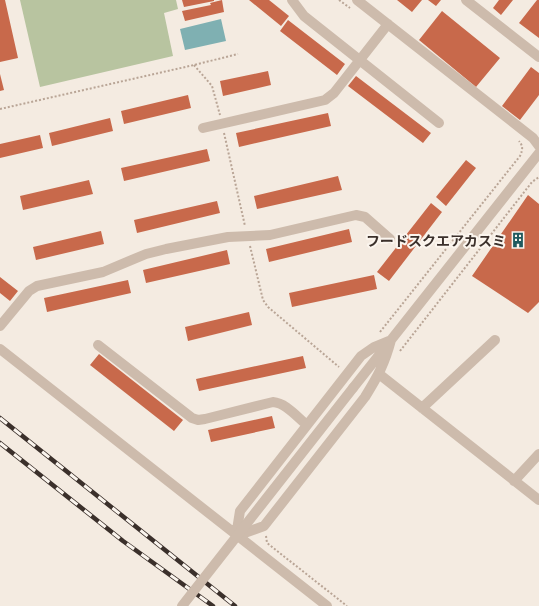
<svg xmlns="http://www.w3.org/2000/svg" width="539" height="606" font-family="Manrope,'Noto Sans JP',sans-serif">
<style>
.green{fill:#b8c4a0}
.water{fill:#7fb0b2}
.building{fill:#c8694b}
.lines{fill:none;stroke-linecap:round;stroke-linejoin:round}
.path{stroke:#b9a596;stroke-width:2;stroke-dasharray:2 2;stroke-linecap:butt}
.minor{stroke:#cdbbac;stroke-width:10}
.rail-casing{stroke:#3b302b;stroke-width:4.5}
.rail{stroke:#fbf5ee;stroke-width:3;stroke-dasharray:9;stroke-linecap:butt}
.minor-bridge{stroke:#cdbbac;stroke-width:10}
.labels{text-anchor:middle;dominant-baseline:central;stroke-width:4;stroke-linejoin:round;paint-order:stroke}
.poi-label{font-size:14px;font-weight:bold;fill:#3b302b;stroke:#fbf5ee;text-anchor:end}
</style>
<rect width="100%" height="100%" fill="#f4ebe1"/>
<path class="green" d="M20 0H176L178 9 164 13 173 56 40 87Z"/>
<path class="water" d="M221 19 226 41 185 50 180 29Z"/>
<path class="building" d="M0 0H5L18 58 0 62Z
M182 0H214V1L184 7Z
M222 0 224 12 185 21 182 11 211 5 210 3Z
M249 0H269L289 16 281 26Z
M397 0H422L412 12Z
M428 0H441L436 6Z
M499 0H513L501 15 493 8Z
M537 0H539V38L519 23Z
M442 11 500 58 476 87 419 40Z
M288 20 345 64 337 75 280 31Z
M531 67 539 73V95L520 120 502 106Z
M268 71 271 85 223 96 220 81Z
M0 74 4 90 0 91Z
M356 76 431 133 423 143 348 86Z
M188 95 191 108 124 124 121 111Z
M328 113 331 126 239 147 236 133Z
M110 118 113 131 52 146 49 133Z
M40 135 43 148 0 158V144Z
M207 149 210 161 124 181 121 168Z
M466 160 476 168 446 206 436 197Z
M338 176 342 190 257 209 254 196Z
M89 180 93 194 23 210 20 196Z
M528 195 539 204V302L528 313 472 276Z
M217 201 220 213 137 233 134 220Z
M431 203 442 212 389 281 377 272Z
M349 229 352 242 269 262 266 249Z
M101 231 104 244 36 260 33 247Z
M227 250 230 264 146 283 143 270Z
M374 275 377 289 292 307 289 293Z
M0 277 18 291 10 301 0 293Z
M128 280 131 293 47 312 44 298Z
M249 312 252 325 188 341 185 327Z
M99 354 183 420 174 431 90 365Z
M303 356 306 368 199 391 196 379Z
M272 416 275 428 211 442 208 430Z"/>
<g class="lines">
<path class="path" d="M339 0 350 8
M194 65 212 86 220 115
M0 109 194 65 238 54
M224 133 245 226
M250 246 263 300 268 307 339 367
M380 332 520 156C523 149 523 146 519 141
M400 351 532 182 539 177
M266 536 267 543 347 606"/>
<path class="minor" d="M292 0 304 16 439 123
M357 0 533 138 539 146
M466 0 539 57
M203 128 325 100 334 93 388 24
M0 326 29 291 37 286 103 272 146 254 166 249 228 237 270 235 356 215 365 217 390 239
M391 340C385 363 378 376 365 397L264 526 236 536 240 511 361 356 374 347Z
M98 345 192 418 198 420 205 419 273 402C286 403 297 417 307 425
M0 349 327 606
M379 374 539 500
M353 388 539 153
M422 408 495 340
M514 481 539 454"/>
<defs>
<path id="rail" d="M0 418 235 606
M0 443 123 541 213 606"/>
</defs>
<use href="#rail" class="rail-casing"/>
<use href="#rail" class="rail"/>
<path class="minor-bridge" d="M182 606 353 388"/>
</g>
<defs>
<symbol id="building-bare" viewBox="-9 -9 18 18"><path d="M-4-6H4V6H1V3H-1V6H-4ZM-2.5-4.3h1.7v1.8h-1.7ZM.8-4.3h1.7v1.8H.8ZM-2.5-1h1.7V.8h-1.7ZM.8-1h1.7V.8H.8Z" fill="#1f5a5e" stroke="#fbf5ee" stroke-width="2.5" paint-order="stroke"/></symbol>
</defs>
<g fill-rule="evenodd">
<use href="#building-bare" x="507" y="229" width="22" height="22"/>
</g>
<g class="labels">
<g class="poi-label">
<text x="506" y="240">フードスクエアカスミ</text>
</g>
</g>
</svg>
